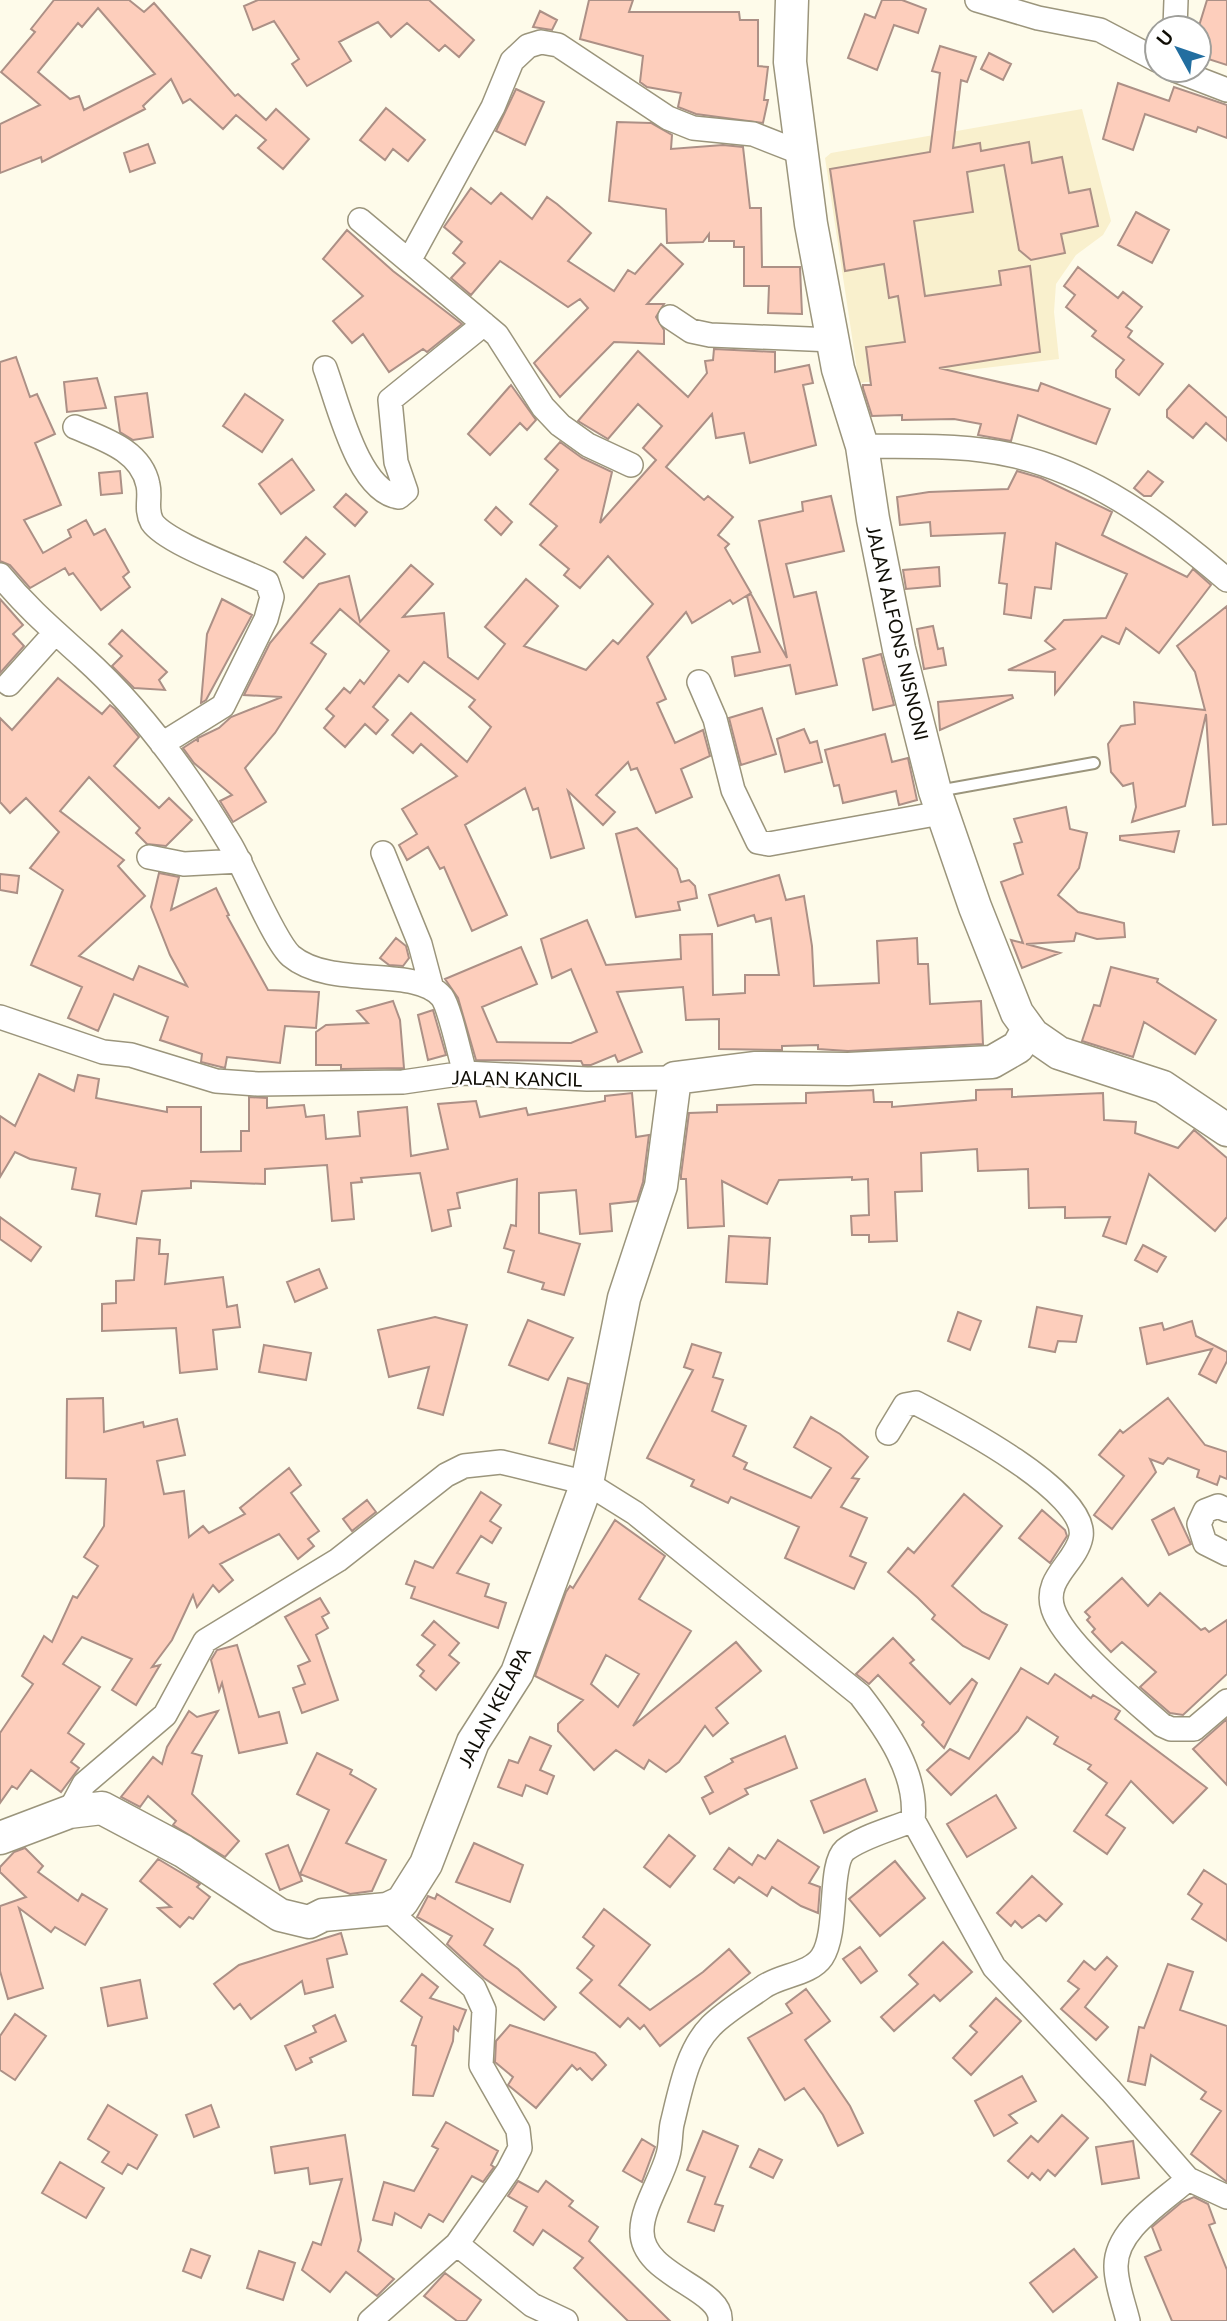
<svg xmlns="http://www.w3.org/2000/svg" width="1227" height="2321" font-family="Lato,sans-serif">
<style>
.built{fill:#f9f0cd}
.building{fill:#fdcebc;stroke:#ac9086;stroke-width:2;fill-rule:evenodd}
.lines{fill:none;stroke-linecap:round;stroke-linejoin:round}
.lane-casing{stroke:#9b957c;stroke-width:14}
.street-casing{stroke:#9b957c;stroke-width:26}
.secondary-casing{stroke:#9b957c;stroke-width:35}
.lane{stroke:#fff;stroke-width:10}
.street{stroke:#fff;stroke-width:23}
.secondary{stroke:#fff;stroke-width:32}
.labels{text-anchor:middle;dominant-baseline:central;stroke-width:5;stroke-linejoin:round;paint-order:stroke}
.street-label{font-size:19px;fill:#100e06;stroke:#fff}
</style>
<rect width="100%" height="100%" fill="#fefbea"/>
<path class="built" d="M1082 109 1111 221 1103 235 1076 255 1056 284 1054 312 1059 359 859 383 825 158 831 153Z"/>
<path class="building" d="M54 0H129L144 12 154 3 235 96 238 94 266 120 276 109 309 139 283 169 258 148 266 140 236 115 223 129 190 99 183 103 171 79 143 106 145 109 42 162 41 157 0 173V124L40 105 1 72 35 32 31 29ZM98 8 155 74 84 110 79 96 70 99 38 72 78 23 82 27Z
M258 0H429L474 40 459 57 445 45 439 51 407 23 391 37 378 22 339 42 351 61 307 86 292 64 299 59 274 21 253 30 244 6Z
M589 0H633L629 12H739L740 20H758V66L768 67 764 100H768L763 123 696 114 678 107 681 93 647 87 640 82 643 56 580 39Z
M882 0H902L926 9 918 33 894 25 877 70 848 58 865 14 875 18Z
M1207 0H1227V65L1199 56V26Z
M540 11 557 20 552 30 533 27Z
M940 46 976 57 967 82 961 80 953 148 980 143 981 151 1029 142 1032 163 1062 157 1069 193 1090 189 1098 226 1061 234 1065 253 1031 260 1019 250 1004 165 967 172 973 212 914 221 925 296 1001 285 999 271 1030 266 1040 352 939 368 1038 391 1041 383 1110 409 1096 444 1018 415 1011 441 978 435 981 424 954 419 902 420V415L872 416 863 388V385H871L866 347 905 342 898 296 889 298 884 264 845 271 830 169 930 152 940 73 932 71Z
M989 53 1011 64 1003 80 981 69Z
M1118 83 1169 101 1174 87 1227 105V138L1198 127 1196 132 1145 114 1133 150 1103 139Z
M516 89 544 102 525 145 496 131Z
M386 108 425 140 408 161 393 149 385 160 360 140Z
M617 122 651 123 672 135 671 149 723 145 743 147 750 208H761L762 267H800L802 314 768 313 769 286H744V247H734V241H709V234L703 242 667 243 666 209 609 201Z
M148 144 155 163 130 172 124 153Z
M471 188 491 204 501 193 532 219 547 197 557 204 591 233 568 261 614 291 628 270 635 274 661 244 683 264 647 304H664L656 317 664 330V344L614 342 560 397 534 363 588 308 580 299 568 307 500 261 471 295 451 278 465 263 453 253 462 242 444 227Z
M1136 212 1169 230 1152 263 1118 245Z
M347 230 393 271 462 324 427 352 423 349 389 372 363 334 352 343 333 321 363 296 323 259Z
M1078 267 1118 298 1123 292 1142 307 1126 327 1132 331 1128 337 1163 364 1139 395 1116 377V370L1124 360 1092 336 1096 331 1066 307 1075 295 1064 286Z
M714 349 775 352V372L809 365 813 383 803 385 816 445 750 463 744 433 716 438 712 414 666 467 704 500 708 496 733 517 718 535 729 544 725 548 751 593 733 604 730 600 692 623 686 612 647 657 666 699 657 703 675 743 703 730 710 756 681 769 692 797 656 813 637 768 631 770 628 762 596 795 615 812 603 825 568 791 584 848 551 858 538 808 533 810 525 788 465 825 507 915 472 931 444 867 440 869 428 847 407 860 399 845 417 834 402 809 457 776 421 744 413 753 392 735 411 713 467 762 491 727 469 707 475 700 424 662 408 682 399 675 373 707 388 720 376 734 365 724 345 747 324 728 334 716 326 709 344 688 350 693 360 680 364 684 389 651 340 609 311 643 326 654 275 733 245 768 266 802 233 822 220 801 232 795 194 763 183 748 197 739 198 742V738L219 728 231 717 282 697 244 695 270 643 319 584 349 576 360 622 411 565 433 584 403 617 444 613 448 657 478 679 505 644 485 627 526 579 558 606 524 646 586 670 613 640 618 644 653 604 608 556 580 588 564 575 569 569 540 545 557 526 530 504 558 470 545 459 560 442 582 458 612 472 600 523 656 460 643 448 662 426 638 404 608 439 578 421 638 351 688 397 707 373 705 361 713 360Z
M16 357 30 397 37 394 55 434 35 443 61 505 24 520 43 553 71 537 68 530 86 520 94 535 105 529 129 572 123 577 130 587 101 610 73 573 69 575 65 568 30 588 10 565 0 561V362Z
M97 378 106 408 67 412 64 382Z
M511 385 536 420 527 430 520 423 490 455 468 434Z
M1189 385 1227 418V441L1206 423 1193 438 1167 417V410Z
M147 393 153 437 133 440 120 432 115 397Z
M245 394 283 420 262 452 223 426Z
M292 459 314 490 281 514 259 484Z
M120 471 122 493 101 495 99 473Z
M1017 471 1041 478 1112 512 1102 535 1187 577 1193 569 1211 585 1159 653 1126 628 1119 644 1102 636 1055 694V672L1008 670 1055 649 1045 641 1064 620 1106 618 1127 574 1056 543 1051 589 1035 587 1031 618 1004 614 1007 584 999 583 1005 533 931 536 930 522 900 525 897 497 929 492 1008 489Z
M1148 471 1163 482 1151 496H1144L1134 488Z
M346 494 367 512 355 526 334 507Z
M831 496 844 551 786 564 794 597 816 592 837 685 796 694 790 665 735 676 732 657 760 652 747 596 751 594 787 658 759 521 803 511 802 502Z
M496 507 512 522 501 535 485 520Z
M306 537 325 554 303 578 284 562Z
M939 567 940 586 906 589 903 570Z
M0 599 23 625 13 634 24 646 0 673Z
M222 599 252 615 206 700 201 703 207 634Z
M1227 606V824L1213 825 1206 714 1185 806 1132 822 1136 807 1133 783 1123 786 1111 772 1108 744 1121 726 1135 724 1134 702 1205 710 1195 672 1177 646Z
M933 626 938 649 943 648 946 665 924 669 917 629Z
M122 630 167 672 159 680 165 690 134 688 112 666 122 656 109 644Z
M881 654 894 705 873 710 863 659Z
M58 678 102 714 110 705 115 709 139 737 114 766 159 808 169 798 192 820 166 846 147 844 136 833 140 828 89 777 60 811 124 860 118 866 145 896 79 956 133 980 139 966 187 986 170 955 151 907 159 873 179 877 171 910 216 888 229 915 227 916 268 990 319 992 316 1028 285 1026 280 1063 227 1057 225 1068 201 1062 202 1054 160 1040 168 1017 114 994 98 1031 68 1018 82 987 31 965 63 890 30 868 59 832 26 798 10 813 0 802V718L12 730Z
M1012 695 1013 698 940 730 938 702Z
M762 708 776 754 741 765 729 718Z
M804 729 810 743 817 741 822 762 785 772 777 739Z
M885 734 892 762 908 758 917 800 899 805 896 791 843 803 839 785 834 786 825 750Z
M1066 807 1070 829 1087 833 1079 868 1058 895 1078 912 1124 923 1125 937 1097 939 1076 933 1074 941 1026 944 1060 953 1022 968 1011 940 1023 943 1001 882 1023 874 1014 844 1022 842 1014 819Z
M637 828 677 869 681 882 689 880 695 886 697 898 678 902 680 910 636 917 616 834Z
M1179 831 1174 852 1120 840V836Z
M0 874 19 876 17 893 0 890Z
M779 875 786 900 804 896 812 946 814 986 879 983 877 941 917 938 918 964H928L930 1004 981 1001 983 1044 848 1051 818 1049V1045L782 1046V1050L719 1049V1019L686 1020 683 987 617 992 642 1052 618 1062 615 1055 591 1065H583L581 1061 476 1060 458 998 445 979 521 947 537 984 482 1007 497 1042 571 1043 597 1032 571 969 552 978 541 939 587 920 606 965 681 959 680 935 712 934 713 995 745 993V975H779L771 918 756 922 754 915 718 926 709 895Z
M396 938 406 946 409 958 403 966 389 965 380 958Z
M1111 967 1158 979 1157 982 1216 1020 1195 1054 1144 1022 1133 1057 1082 1041 1094 1005 1100 1006Z
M393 1001 400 1020 404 1068 341 1069V1065H316V1032L326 1025 368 1023 357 1011Z
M433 1010 446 1055 428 1060 418 1015Z
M39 1074 74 1091 78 1075 99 1079 96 1098 167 1112V1107H201V1152L241 1151V1131H249V1097L267 1098V1108L304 1105 306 1117 324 1115 326 1139 360 1136 358 1112 407 1107 411 1156 448 1149 438 1104 476 1101 480 1117 526 1108 528 1115 605 1101V1096L632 1093 636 1137 649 1135 643 1182 637 1201 610 1204 612 1231 580 1234 576 1190 539 1193V1233L580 1244 564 1295 542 1289 544 1283 508 1272 514 1251 504 1248 511 1225 516 1226 517 1179 457 1193 460 1208 448 1210 451 1226 432 1231 420 1173 361 1178 362 1182 351 1183 354 1219 332 1221 327 1165 265 1169V1184L191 1181V1188L142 1191 136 1224 96 1216 100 1194 72 1189 76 1168 30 1159 15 1152 0 1177V1116L15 1126Z
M1012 1089V1097L1103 1093 1104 1120 1136 1122 1135 1133 1178 1148 1194 1130 1227 1158V1217L1215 1231 1149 1174 1126 1244 1103 1236 1110 1217 1065 1218V1207L1029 1208 1028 1169 978 1171 977 1149 921 1153 922 1191 895 1192 897 1241 869 1242V1235H852L851 1216 869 1215 868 1179 852 1180V1177L779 1180 767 1204 722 1181 724 1226 688 1228 686 1179H681V1175L689 1113 717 1112V1105L806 1103V1093L873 1090 874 1102H892V1107L976 1100V1090Z
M0 1217 41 1247 31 1261 0 1239Z
M729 1236 770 1238 767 1284 726 1282Z
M137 1238 160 1240 159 1254H168L165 1284 223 1277 227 1307 237 1305 240 1327 213 1330 217 1369 180 1373 176 1328 102 1331V1304L116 1303V1281L134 1280Z
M1143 1245 1166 1257 1157 1272 1135 1260Z
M319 1269 327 1288 295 1302 287 1282Z
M1037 1307 1082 1316 1076 1342 1058 1341 1055 1352 1029 1347Z
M958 1312 981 1321 970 1350 948 1341Z
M435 1317 467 1325 443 1415 418 1408 429 1367 389 1377 378 1330Z
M528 1320 573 1338 548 1380 509 1365Z
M1192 1321 1196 1336 1227 1352V1361L1216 1383 1199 1374 1212 1349 1147 1364 1140 1328 1162 1323 1164 1330Z
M692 1344 721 1353 713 1377 723 1380 712 1411 746 1426 733 1456 747 1463 744 1469 811 1498 831 1468 794 1447 811 1417 840 1434 868 1457 852 1478 859 1479 841 1507 867 1518 850 1556 866 1563 854 1589 785 1558 799 1527 731 1497 728 1503 691 1486 694 1480 647 1458 693 1370 684 1367Z
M264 1345 311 1353 306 1380 259 1372Z
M568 1378 588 1384 574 1450 549 1443Z
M103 1398 104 1432 143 1422 144 1427 177 1419 185 1455 157 1461 164 1494 184 1491 189 1537 203 1526 209 1533 245 1514 240 1508 289 1468 301 1485 291 1493 319 1531 308 1539 314 1546 298 1559 279 1534 220 1564 233 1580 219 1592 213 1585 197 1607 193 1595 172 1640 152 1667 160 1665 136 1705 112 1690 132 1659 82 1637 63 1664 100 1687 68 1733 84 1744 71 1762 79 1768 61 1792 31 1770 17 1789 12 1786 0 1803V1733L33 1684 22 1676 44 1636 52 1642 73 1596 77 1598 98 1566 84 1557 104 1526 106 1479 66 1478 67 1399Z
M1168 1398 1205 1445 1227 1452V1479L1220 1476 1217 1485 1197 1477 1199 1470 1168 1458 1163 1464 1150 1459 1156 1472 1112 1529 1094 1515 1124 1476 1099 1455 1120 1430 1123 1433Z
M481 1492 501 1505 490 1521 501 1528 492 1543 481 1536 457 1573 489 1584 485 1596 506 1603 498 1628 411 1598 415 1587 406 1584 415 1561 433 1568Z
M964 1494 1002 1526 952 1586 982 1612 1007 1625 989 1659 963 1646 932 1619 935 1615 918 1598 888 1572 908 1548 914 1553Z
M367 1500 376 1512 352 1531 343 1519Z
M1174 1508 1191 1544 1169 1555 1152 1520Z
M1042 1510 1065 1530 1067 1536 1050 1563 1019 1538Z
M615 1520 665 1556 639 1599 691 1631 633 1726 736 1642 761 1671 716 1708 728 1723 713 1736 705 1726 679 1762 666 1772 649 1760 644 1769 616 1750 594 1770 558 1731V1724L583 1700 535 1676 566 1592 570 1586 573 1588ZM606 1655 639 1674 618 1707 591 1684Z
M1122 1578 1148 1606 1160 1593 1201 1630 1205 1628 1209 1632 1227 1620V1674L1183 1715 1170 1713 1140 1687 1156 1672 1122 1642 1111 1652 1092 1632 1095 1629 1087 1620 1090 1617 1085 1612Z
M320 1598 329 1613 322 1617 328 1628 316 1635 338 1700 302 1713 293 1688 305 1684 298 1666 310 1661 285 1617Z
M434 1621 459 1643 449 1655 459 1663 436 1690 420 1676 424 1671 417 1665 435 1645 422 1635Z
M893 1638 914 1660 910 1663 950 1704 972 1679 977 1683 944 1748 922 1725 924 1722 878 1675 869 1684 856 1674Z
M237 1645 259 1717 279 1712 287 1743 239 1753 222 1683 219 1691 211 1660 217 1650Z
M1021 1668 1048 1684 1055 1674 1091 1698 1093 1695 1120 1711 1115 1719 1207 1788 1173 1823 1131 1781 1106 1815 1125 1828 1107 1854 1074 1831 1107 1783 1088 1769 1091 1765 1054 1744 1058 1737 1027 1717 1018 1731 951 1795 927 1770 950 1749 969 1759Z
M189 1711 197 1717 218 1711 192 1753 202 1756 192 1794 239 1841 225 1857 173 1825 176 1821 148 1796 140 1807 121 1797 153 1757 162 1764 167 1747Z
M1227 1719V1785L1193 1749Z
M785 1736 797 1768 745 1789 748 1794 710 1814 702 1798 713 1792 705 1777 733 1762 731 1759Z
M530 1737 551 1746 540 1770 554 1776 547 1794 526 1785 522 1796 498 1787 509 1760 518 1763Z
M317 1753 352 1770 350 1774 376 1789 346 1843 386 1860 372 1891 350 1894 300 1874 329 1810 297 1794Z
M865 1779 877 1811 824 1833 811 1801Z
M996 1795 1016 1828 967 1857 947 1824Z
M669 1835 695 1856 670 1887 644 1867Z
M778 1840 819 1867 809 1883 820 1887 818 1913 801 1906 772 1887 767 1896 739 1877 734 1883 714 1869 729 1848 752 1865 758 1855 765 1859Z
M474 1843 523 1865 510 1902 456 1882Z
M288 1845 302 1881 280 1890 266 1854Z
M25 1848 43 1866 38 1872 78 1901 82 1894 107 1909 85 1945 55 1927 51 1932 19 1908 43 1988 8 1999 0 1971V1906L26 1897 0 1872V1867L14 1852Z
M158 1859 200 1884 197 1887 210 1897 193 1919 189 1917 180 1927 158 1908 171 1907 140 1881Z
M895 1861 925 1898 880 1936 849 1899Z
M1204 1870 1227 1885V1941L1192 1919 1202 1904 1188 1894Z
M1032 1876 1062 1904 1046 1921 1039 1915 1022 1928 1015 1921 1011 1926 997 1913Z
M437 1894 493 1929 484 1945 518 1969 556 2007 544 2020 484 1978 447 1944 452 1936 417 1917 428 1896 435 1899Z
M604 1909 650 1945 619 1985 650 2010 703 1972 729 1949 750 1973 660 2046 644 2025 640 2029 628 2018 620 2027 580 1993 592 1980 577 1968 594 1946 583 1937Z
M341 1933 347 1954 327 1959 333 1987 305 1994 302 1981 251 2019 240 2004 234 2009 214 1984 239 1965Z
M943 1942 972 1972 940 2001 934 1995 894 2031 881 2017 918 1984 909 1975Z
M860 1947 877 1971 861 1983 843 1959Z
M1107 1957 1117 1966 1085 2007 1108 2027 1096 2040 1061 2009 1079 1989 1068 1981 1084 1961 1095 1970Z
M1168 1964 1193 1972 1180 2010 1227 2026V2182L1191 2154 1221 2111 1201 2099 1206 2092 1151 2055 1145 2085 1128 2081 1139 2027 1144 2028Z
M422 1974 438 1987 430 1998 466 2010 458 2031 454 2027 453 2041 433 2096 413 2095 416 2046 412 2045 422 2017 401 2001Z
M140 1980 147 2018 108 2026 101 1988Z
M806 1989 830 2021 805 2040 850 2106 863 2133 838 2146 823 2115 804 2088 785 2100 748 2038 792 2013 786 2004Z
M996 1998 1021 2021 971 2075 953 2058 977 2032 970 2026Z
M15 2014 46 2036 15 2080 0 2070V2036Z
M335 2015 346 2041 310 2058 312 2062 296 2070 285 2046 316 2032 313 2026Z
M510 2025 595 2053 606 2065 592 2080 580 2068 577 2070 572 2065 536 2108 508 2085 513 2077 495 2062 496 2041Z
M1022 2076 1036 2101 1009 2115 1017 2123 994 2136 975 2101Z
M108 2105 157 2135 137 2169 128 2164 122 2174 102 2162 109 2152 88 2139Z
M211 2105 219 2127 194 2137 186 2115Z
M1062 2115 1088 2138 1055 2176 1048 2170 1040 2180 1032 2173 1028 2178 1008 2161 1031 2136 1038 2142Z
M446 2122 498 2151 491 2165 494 2167 483 2182 472 2176 443 2222 429 2214 421 2228 395 2213 392 2225 373 2220 384 2182 414 2191 438 2149 432 2146Z
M703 2131 738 2146 715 2204 723 2206 714 2231 688 2222 705 2177 687 2170Z
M345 2135 361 2240 358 2251 394 2279 377 2296 346 2272 330 2292 302 2270 313 2242 321 2245 342 2179 310 2184 308 2168 275 2173 271 2147Z
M642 2139 655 2147 642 2182 623 2171Z
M1133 2141 1139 2178 1102 2184 1096 2147Z
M759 2149 782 2160 773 2178 750 2167Z
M60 2162 104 2188 86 2218 42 2193Z
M518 2181 538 2192 546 2181 573 2201 569 2206 598 2227 589 2241 670 2321H628L574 2268 583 2258 543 2230 533 2245 514 2231 527 2207 508 2196Z
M1194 2197 1208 2204 1215 2223 1209 2225 1227 2270V2321H1172L1145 2257 1161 2250 1152 2227 1182 2202Z
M191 2249 210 2256 201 2278 183 2271Z
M1074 2249 1097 2277 1053 2312 1030 2283Z
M259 2251 295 2263 283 2300 247 2288Z
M445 2273 481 2300 466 2321H457L424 2296Z"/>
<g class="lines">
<defs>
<path id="lane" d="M938 791 1094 763"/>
<path id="street" d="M977 0 1038 18 1100 30 1157 60
M1175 28 1176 0
M1175 70 1227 90
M360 220 497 335 543 407 560 425 588 445 631 465
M409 261 493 107 512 61 528 46 541 42 558 45 668 118 693 128 753 134 804 154
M670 317 691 331 710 335 833 340
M325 368C338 403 358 492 399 497L406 491 396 462 390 400 484 324
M75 427C103 439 141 450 148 485 151 498 145 509 152 522 166 543 241 569 267 582L272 597 266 619 223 706 162 744
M862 446C911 447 963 444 1011 455 1094 473 1164 526 1227 580
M0 575C27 608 52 629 83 657 142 710 190 777 230 844 245 869 274 941 291 956 332 990 416 965 442 997 450 1008 460 1057 465 1073
M699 682 715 719 733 790 758 842 769 844 941 813
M9 684 54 634
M383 853 420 944 432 989
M149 857 184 864 240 861
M0 1017 103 1052 131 1055 216 1081 258 1084 403 1082 465 1073 587 1079 675 1078
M888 1433 905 1405 916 1403C951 1421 1089 1492 1081 1537 1076 1563 1043 1578 1053 1609 1064 1643 1134 1700 1162 1725L1171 1729H1194L1227 1701
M1227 1510 1218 1506 1205 1511 1199 1524 1205 1543 1227 1554
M69 1812 84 1784 165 1715 205 1641 338 1560 446 1475 464 1466 501 1462 587 1483 635 1513 860 1695C887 1730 918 1774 913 1820L994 1967 1111 2091 1188 2179 1227 2197
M457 2244 532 2305 566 2321
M370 2321 457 2244 508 2171 520 2148 518 2130 481 2065 484 2010 474 1988 387 1909
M720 2321C724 2288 640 2276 642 2230 642 2208 662 2178 668 2155 671 2145 670 2134 672 2124 680 2092 687 2050 711 2026 725 2012 745 2000 762 1988 778 1975 810 1975 822 1957 839 1931 828 1865 845 1850 863 1836 893 1829 913 1820
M1128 2321C1124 2304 1116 2284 1116 2267 1115 2229 1164 2201 1188 2179"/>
<path id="secondary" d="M792 0 790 62 811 224 838 369 862 446 873 519 899 649 935 791 975 907 1017 1013 1033 1035 1059 1053 1163 1087 1227 1130
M0 1838 69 1812 102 1808 183 1851 280 1915 309 1922 323 1915 387 1909 402 1902 426 1864 473 1742 517 1673 587 1483 624 1298 661 1186 675 1078 754 1068 848 1069 992 1062 1018 1047 1028 1029"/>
</defs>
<use href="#lane" class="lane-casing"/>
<use href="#street" class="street-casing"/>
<use href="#secondary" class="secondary-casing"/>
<use href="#lane" class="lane"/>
<use href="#street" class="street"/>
<use href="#secondary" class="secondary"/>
</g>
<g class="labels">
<g class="street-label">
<text transform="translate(898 633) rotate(77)">JALAN ALFONS NISNONI</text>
<text transform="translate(517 1078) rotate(1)">JALAN KANCIL</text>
<text transform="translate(494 1707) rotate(-62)">JALAN KELAPA</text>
</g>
</g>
<g transform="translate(1178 49) rotate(310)"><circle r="33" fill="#ffffff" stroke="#9f9f9b" stroke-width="2"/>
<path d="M0-5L12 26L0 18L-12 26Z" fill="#226ea0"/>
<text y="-10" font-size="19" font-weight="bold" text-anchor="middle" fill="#100e06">U</text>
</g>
</svg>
